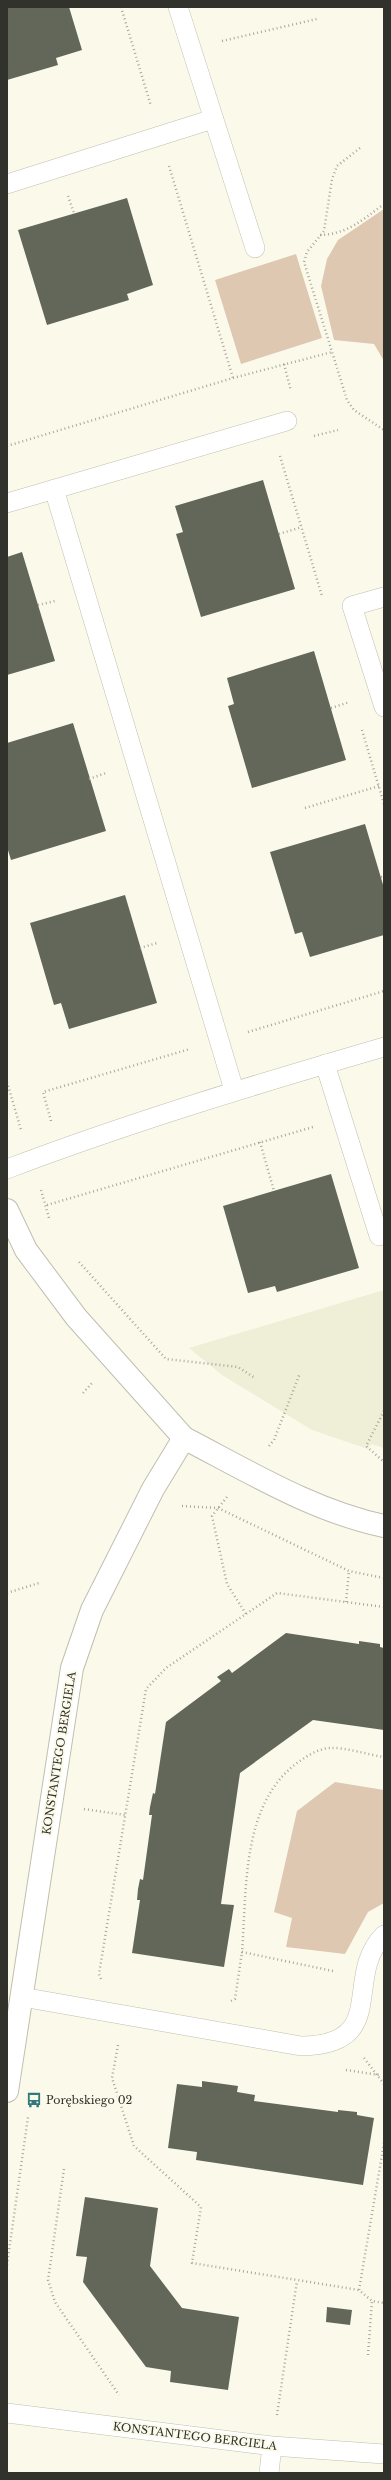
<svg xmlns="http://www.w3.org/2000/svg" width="391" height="2480" font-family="'Libre Baskerville',serif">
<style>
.built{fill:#efeed6}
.green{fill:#dfc8b1}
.building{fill:#62675a}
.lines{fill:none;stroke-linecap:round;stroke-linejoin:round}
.service-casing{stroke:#c0bfaf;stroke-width:20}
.minor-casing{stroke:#c0bfaf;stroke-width:24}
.tertiary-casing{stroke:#c0bfaf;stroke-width:24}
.path{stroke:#a8a79c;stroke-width:2.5;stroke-dasharray:1 3;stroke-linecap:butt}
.service{stroke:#fff;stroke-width:19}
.minor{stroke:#fff;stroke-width:22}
.tertiary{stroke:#fff;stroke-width:22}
.labels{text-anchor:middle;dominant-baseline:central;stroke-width:4;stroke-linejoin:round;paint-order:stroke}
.street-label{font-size:11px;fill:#32322c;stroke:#fbfaea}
.poi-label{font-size:11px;fill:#32322c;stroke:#fbfaea;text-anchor:start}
</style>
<rect width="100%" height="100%" fill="#fbfaea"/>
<path class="built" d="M384 1290V1448L371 1444 368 1449 312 1430 222 1375 189 1348Z"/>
<path class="green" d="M384 209V361L374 344 334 340 321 286 327 259 338 240Z
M296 254 322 338 241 364 215 280Z
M335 1782 384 1790V1903L368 1912 345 1954 286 1947 292 1918 274 1912 297 1811Z"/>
<path class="building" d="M7 7H69L82 50 56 58 58 65 7 80Z
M127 198 153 285 127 294 129 300 47 325 18 230Z
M263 480 295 589 201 617 176 534 183 532 175 506Z
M22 552 55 661 7 675V557Z
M314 651 346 760 252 788 228 706 234 704 227 678Z
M73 723 106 831 11 860 7 847V743Z
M365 824 384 888V935L310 957 302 932 295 934 270 852Z
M125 895 157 1003 69 1029 61 1003 54 1005 30 923Z
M331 1174 359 1268 277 1292 275 1286 248 1293 223 1206Z
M286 1633 359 1644V1641L380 1644V1647L384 1648V1730L313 1720 240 1773 221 1904 234 1905 224 1967 132 1953 140 1900H137L138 1889 140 1879 143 1880 152 1815H149L150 1807 153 1793 155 1794 166 1722 221 1681 217 1677 229 1669 232 1673Z
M202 2081 238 2086 237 2092 255 2095 254 2101 338 2112V2110L357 2112V2115L374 2118 363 2185 196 2160 197 2152 168 2148 177 2084 202 2087Z
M85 2197 158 2208 150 2266 182 2308 239 2317 228 2390 170 2382 171 2371 146 2367 83 2282 87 2257 76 2256Z
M327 2307 352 2310 350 2325 326 2322Z"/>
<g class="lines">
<defs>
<path id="service" d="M178 7 255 248
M7 184 213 119
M54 489 234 1090
M7 503 287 421
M384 597 352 606 384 707
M325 1064 379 1236
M7 1169C131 1122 257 1084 384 1047
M22 1997 301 2046C391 2045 342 1977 384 1935
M7 2413 272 2446 384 2454
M269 2473 272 2446"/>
<path id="minor" d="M7 1210 26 1250 76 1317 184 1438"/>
<path id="tertiary" d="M7 2091 72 1668 92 1610 153 1489 184 1438C248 1471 313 1511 384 1526"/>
</defs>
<use href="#service" class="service-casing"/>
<use href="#minor" class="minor-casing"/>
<use href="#tertiary" class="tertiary-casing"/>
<path class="path" d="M121 7 151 106
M222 41 317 19
M360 148 337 166 332 179 324 231 307 252 304 262 347 400 354 410 384 430
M169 166 233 378
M68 196 74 213
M320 235C348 234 362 220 384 204
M284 364 291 391
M314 436 338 430
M7 446 233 378 332 352
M280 456 322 596
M279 534 302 527
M38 605 55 601
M331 708 350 702
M362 730 384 804
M89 779 106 773
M305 808 379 786
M381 877 384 876
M140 948 157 943
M248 1032 384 991
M7 1082 21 1130
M51 1121 43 1092 190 1049
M260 1142 274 1191
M41 1190 49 1218
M47 1205 313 1127
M79 1262 166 1359 238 1367 255 1378
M83 1393 92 1383
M384 1411 366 1446 384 1462
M269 1446 274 1440 300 1373
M227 1497 212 1516 227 1584 246 1614
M182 1506 218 1508 349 1571 384 1578
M7 1593 39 1583
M346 1602 349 1571
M84 1809 125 1815
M333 1971 242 1952C247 1889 241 1805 297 1763 307 1756 317 1749 330 1748 345 1747 369 1755 384 1757
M101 1979 99 1974 146 1689 166 1668 277 1593 384 1607
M231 2001 235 1999 242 1952
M118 2045 112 2078 134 2146 201 2207 192 2263 359 2290
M364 2058 384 2084
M346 2070 379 2075
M384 2143 359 2290 372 2301 384 2303
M64 2169 48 2280 55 2302 119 2395
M7 2265 28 2117
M368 2355 372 2301
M277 2415 297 2281"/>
<use href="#service" class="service"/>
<use href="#minor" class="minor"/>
<use href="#tertiary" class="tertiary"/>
</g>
<defs>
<symbol id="bus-bare" viewBox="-9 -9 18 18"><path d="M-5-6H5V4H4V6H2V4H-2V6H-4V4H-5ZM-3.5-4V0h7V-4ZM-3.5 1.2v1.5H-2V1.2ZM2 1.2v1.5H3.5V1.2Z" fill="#307a7d" stroke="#fbfaea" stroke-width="2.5" paint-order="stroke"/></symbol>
</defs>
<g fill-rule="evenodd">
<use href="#bus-bare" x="23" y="2089" width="22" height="22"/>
</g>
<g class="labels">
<g class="street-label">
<text transform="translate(59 1753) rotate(-81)">KONSTANTEGO BERGIELA</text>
<text transform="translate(195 2436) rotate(7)">KONSTANTEGO BERGIELA</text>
</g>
<g class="poi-label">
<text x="46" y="2100">Porębskiego 02</text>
</g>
</g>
<rect width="391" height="2480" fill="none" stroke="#32322c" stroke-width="16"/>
</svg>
